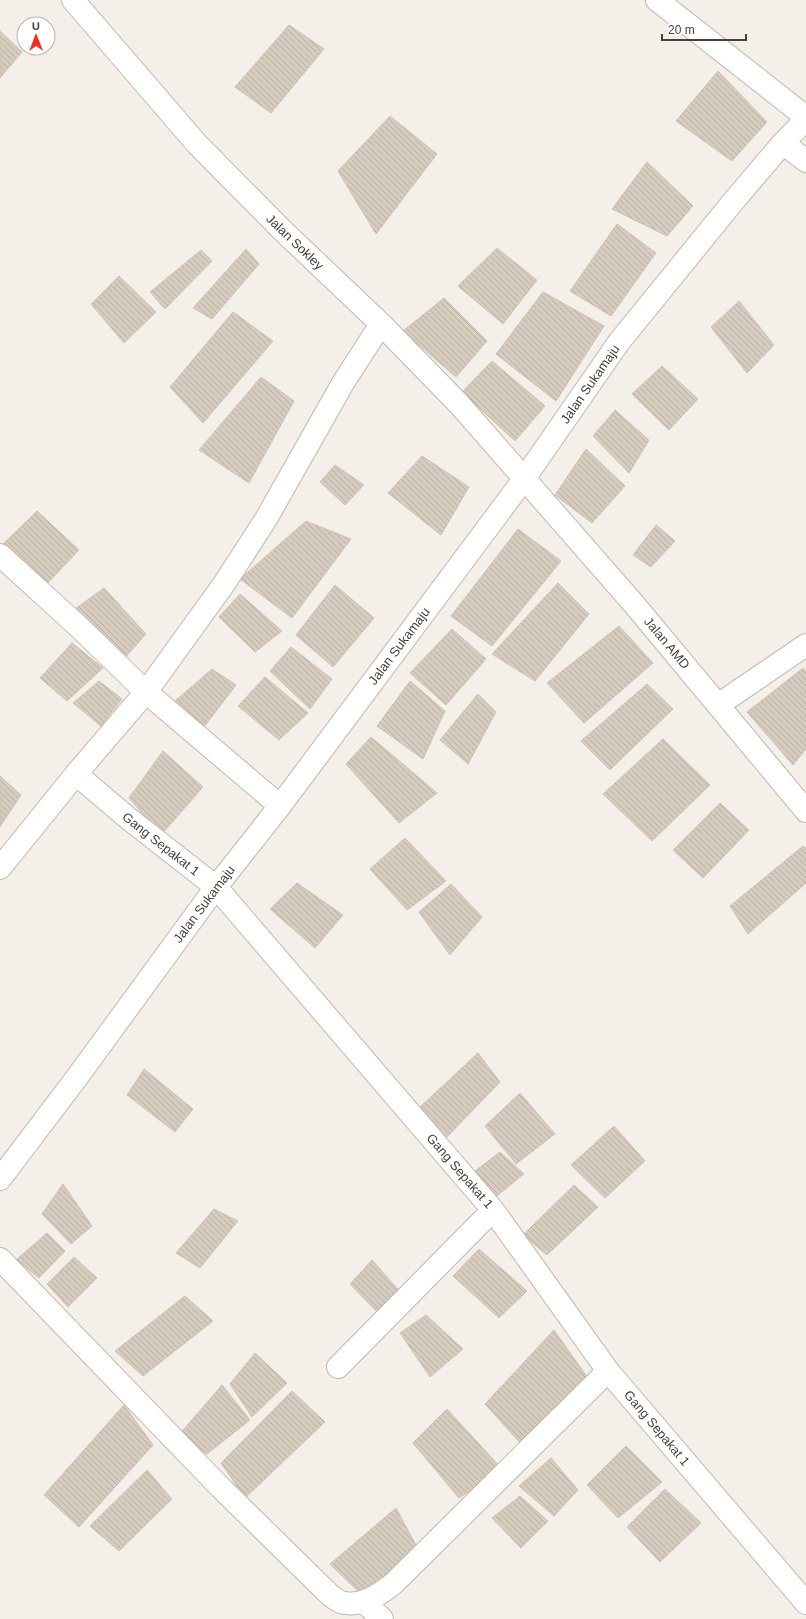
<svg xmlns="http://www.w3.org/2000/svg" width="806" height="1619" font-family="Arial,sans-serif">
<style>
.building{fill:url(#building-back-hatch);stroke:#d0c2b2}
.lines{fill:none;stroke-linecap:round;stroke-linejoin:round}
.street-casing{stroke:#c0b7ac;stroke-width:24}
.street{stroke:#fff;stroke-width:22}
.labels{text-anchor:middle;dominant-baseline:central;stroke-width:3;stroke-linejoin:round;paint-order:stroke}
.street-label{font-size:13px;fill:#484038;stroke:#fff}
</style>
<defs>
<pattern id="building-back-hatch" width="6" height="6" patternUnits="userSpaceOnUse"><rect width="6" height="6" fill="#d6cbbf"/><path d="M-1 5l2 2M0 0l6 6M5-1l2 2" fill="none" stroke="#b9afa5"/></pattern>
</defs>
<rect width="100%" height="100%" fill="#f4f0e9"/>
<path class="building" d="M289 25 324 49 271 113 235 87Z
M0 31 22 52 0 78Z
M718 71 767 122 732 161 676 121Z
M390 116 437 154 376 234 338 171Z
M647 162 693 206 667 236 612 209Z
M617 224 656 253 611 316 570 291Z
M497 248 537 280 503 324 458 286Z
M246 249 259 264 212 319 193 308Z
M201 250 212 261 165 309 150 292Z
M119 276 156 312 124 343 91 304Z
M543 292 604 326 556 401 496 354Z
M444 298 487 341 456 377 403 331Z
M739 301 774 345 747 373 711 327Z
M233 312 273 341 203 423 170 387Z
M492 361 545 406 515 441 462 392Z
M662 366 698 399 669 430 632 394Z
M261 377 294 401 249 483 199 450Z
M615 410 649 440 629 473 593 436Z
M586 449 625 486 592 523 555 495Z
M422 456 469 487 441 535 388 493Z
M335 465 364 485 345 505 320 482Z
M37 511 79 550 43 588 0 547Z
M306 521 351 539 292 618 240 579Z
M656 525 675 541 651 567 633 555Z
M518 529 561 561 492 646 451 616Z
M558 583 589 614 535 681 492 654Z
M335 585 374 618 333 667 296 635Z
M104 588 146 634 122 661 72 611Z
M240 594 282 631 255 652 219 617Z
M619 626 653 663 584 723 547 683Z
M452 629 486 659 446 705 410 673Z
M72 643 103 668 67 701 40 678Z
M291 647 332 679 310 709 270 671Z
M803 668 806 671V749L793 765 747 712Z
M212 669 236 685 201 731 174 702Z
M265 677 308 713 279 740 238 706Z
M99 681 122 699 101 726 73 703Z
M410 681 445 711 423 759 377 726Z
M647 684 673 709 610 770 581 741Z
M478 694 496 712 468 764 440 740Z
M371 737 437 793 399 823 346 764Z
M663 739 710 785 652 841 603 794Z
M163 751 203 787 161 835 129 798Z
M0 776 21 795 0 827Z
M720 803 749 830 703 878 673 850Z
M405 838 446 881 407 910 370 869Z
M803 846 806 848V883L748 934 730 906Z
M297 883 343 915 315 948 270 909Z
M451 884 482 917 450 955 419 912Z
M478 1053 500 1082 447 1137 420 1107Z
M144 1069 193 1109 175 1132 127 1095Z
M520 1093 555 1134 516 1164 485 1126Z
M614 1126 645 1161 605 1198 571 1165Z
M500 1152 524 1174 492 1200 471 1174Z
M63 1184 92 1226 71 1244 42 1214Z
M574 1185 598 1207 547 1255 523 1235Z
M214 1209 238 1221 200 1268 176 1253Z
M47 1233 65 1251 39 1278 16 1260Z
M479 1249 527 1291 499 1318 453 1276Z
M74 1257 97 1278 68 1307 47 1284Z
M372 1260 403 1295 382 1317 350 1284Z
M185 1296 213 1321 143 1376 115 1351Z
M426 1315 463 1349 430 1377 400 1333Z
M554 1330 588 1378 523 1446 485 1404Z
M255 1353 287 1383 252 1417 230 1384Z
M222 1385 250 1420 207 1454 178 1436Z
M292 1391 325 1422 245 1498 221 1463Z
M124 1405 153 1445 79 1527 44 1495Z
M447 1409 502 1469 459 1498 413 1443Z
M626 1446 662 1482 618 1518 587 1485Z
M551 1458 578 1490 554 1516 519 1486Z
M147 1470 172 1499 119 1551 90 1526Z
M665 1489 701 1523 660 1562 627 1527Z
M520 1496 548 1521 521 1548 492 1518Z
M396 1508 417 1547 364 1597 330 1564Z"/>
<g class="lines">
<defs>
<path id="street" d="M73 0 197 144 281 229 381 324 459 404 633 603 806 811
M657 0 806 117
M783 143 806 161
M0 555 80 628 146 692 280 806
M718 705 806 645
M76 774 129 819 216 887 493 1210 608 1371 806 1603
M0 868 76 774 146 692 224 584 266 519 343 383 381 324
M0 1179 78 1076 216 887 280 806 524 479 619 342 732 203 783 143 806 119
M0 1259 220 1487 331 1596C335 1598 340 1603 345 1603 363 1606 380 1594 393 1584L608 1371
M338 1367 493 1210
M364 1602 382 1619"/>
</defs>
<use href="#street" class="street-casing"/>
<use href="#street" class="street"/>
</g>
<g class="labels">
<g class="street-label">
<text transform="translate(295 242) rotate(44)">Jalan Sokley</text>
<text transform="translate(590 384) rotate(-55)">Jalan Sukamaju</text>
<text transform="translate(667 643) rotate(50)">Jalan AMD</text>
<text transform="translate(399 646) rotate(-53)">Jalan Sukamaju</text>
<text transform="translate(161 844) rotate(38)">Gang Sepakat 1</text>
<text transform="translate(204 904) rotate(-53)">Jalan Sukamaju</text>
<text transform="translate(460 1171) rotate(49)">Gang Sepakat 1</text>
<text transform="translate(657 1428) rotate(50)">Gang Sepakat 1</text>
</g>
</g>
<g transform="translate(36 36) rotate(359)"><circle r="19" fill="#ffffff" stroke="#b6b3af"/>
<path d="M0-3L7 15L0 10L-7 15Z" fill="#f42e20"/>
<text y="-6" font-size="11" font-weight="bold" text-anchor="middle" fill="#484038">U</text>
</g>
<path d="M662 34v6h84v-6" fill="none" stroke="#484038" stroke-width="2"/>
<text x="668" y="34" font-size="12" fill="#484038" stroke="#ffffff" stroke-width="3" paint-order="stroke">20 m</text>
</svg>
